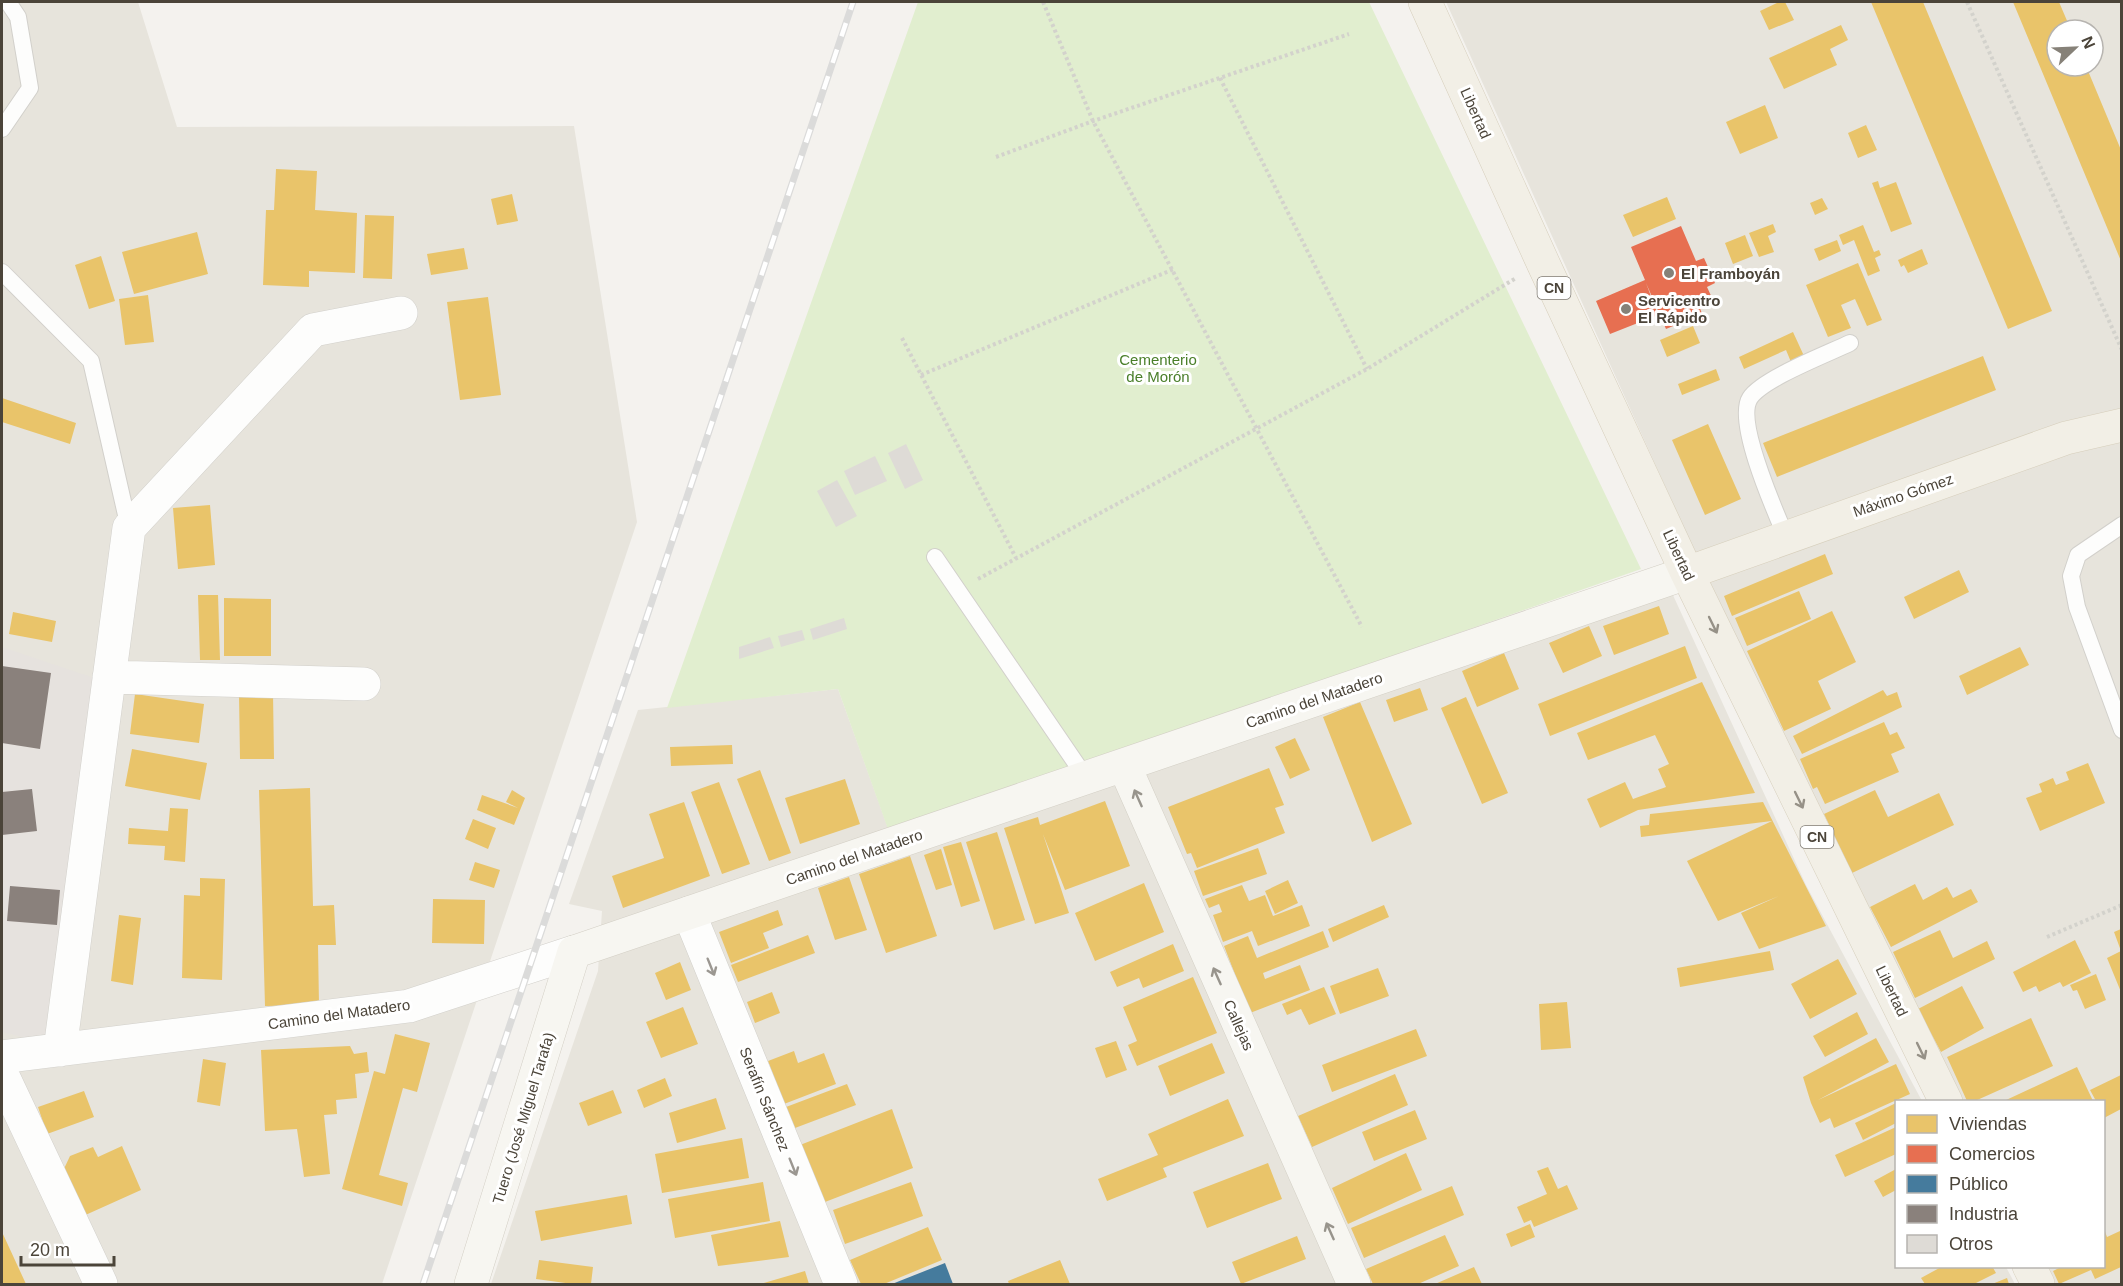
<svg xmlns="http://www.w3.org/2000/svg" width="2123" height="1286" font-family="Helvetica,sans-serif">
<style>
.residential{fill:#e7e4dc;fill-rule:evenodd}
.industrial{fill:#e6e2de}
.green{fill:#e1eecf}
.homes{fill:#e9c46a}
.shops{fill:#e76f51}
.public{fill:#457b9d}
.industry{fill:#8a817c}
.building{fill:#dedbd6}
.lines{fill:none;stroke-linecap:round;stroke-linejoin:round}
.lane-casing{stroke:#d2d0cb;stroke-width:18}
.street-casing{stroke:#d2d0cb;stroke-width:34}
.secondary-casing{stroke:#d3cfc5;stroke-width:34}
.primary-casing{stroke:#d6cebb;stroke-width:34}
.path{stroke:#d3d2cc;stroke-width:4;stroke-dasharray:3 3;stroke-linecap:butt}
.lane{stroke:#fdfdfc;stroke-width:16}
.street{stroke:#fdfdfc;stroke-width:33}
.secondary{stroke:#f7f6f1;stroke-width:33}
.primary{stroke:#f2efe6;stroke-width:33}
.rail-casing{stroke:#dbdbda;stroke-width:7}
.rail{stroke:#fff;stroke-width:4.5;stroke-dasharray:14;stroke-linecap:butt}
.oneway{stroke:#969187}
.oneway2{stroke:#98948c}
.oneway3{stroke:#9b9791}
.poi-dot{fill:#868178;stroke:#fff;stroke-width:2}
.labels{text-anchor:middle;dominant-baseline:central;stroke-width:6;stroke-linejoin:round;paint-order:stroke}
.shield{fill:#fff;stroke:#817c74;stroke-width:1.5}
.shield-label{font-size:14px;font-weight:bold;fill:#4b4439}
.street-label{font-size:15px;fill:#4b4439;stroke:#fff}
.poi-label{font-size:15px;font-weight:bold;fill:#4b4439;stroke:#fff;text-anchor:start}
.park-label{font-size:15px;fill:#4a7f2a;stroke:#fff}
</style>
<rect width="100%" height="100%" fill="#f4f2ee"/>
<path class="residential" d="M2 2H138L177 127 574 126 637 522 382 1284H2Z
M1446 2H2121V1284H2047L2038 1267 2104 1266V1102L1957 1101 1714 594ZM2057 30H2093V66H2057Z
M1672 593 1806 885 1922 1101 1896 1102V1266L2006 1267 2015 1284H491L598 971 602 911 569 904 638 710 838 689 889 831Z"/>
<path class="industrial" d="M2 647 94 678 44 1042 2 1032Z"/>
<path class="green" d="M918 2H1369L1641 569 889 832 838 689 667 708Z"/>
<path class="homes" d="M1779 2H1785L1794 20 1769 30 1760 11Z
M1871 2H1923L2052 311 2008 329Z
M2013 2H2059L2071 30H2057V66H2086L2121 150V261Z
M1841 25 1848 40 1830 49 1837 65 1784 89 1769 58Z
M1765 105 1778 138 1740 154 1726 122Z
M1866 125 1877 150 1858 158 1848 133Z
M276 169 317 171 315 210 357 213 355 273 309 271V287L263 285 266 210H274Z
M1878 181 1880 188 1896 182 1912 224 1891 232 1872 183Z
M512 194 518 221 497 225 491 199Z
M1667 197 1676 219 1633 237 1623 215Z
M1822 198 1828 209 1815 215 1810 203Z
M365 215 394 216 392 279 363 278Z
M1773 224 1776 232 1768 236 1774 252 1759 257 1749 233Z
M1863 225 1874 252 1879 250 1881 255 1875 258 1880 271 1868 276 1854 240 1843 245 1839 235Z
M197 232 208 274 134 294 122 252Z
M1745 235 1753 256 1733 264 1725 243Z
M1837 240 1841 251 1819 261 1814 249Z
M464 248 468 269 431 275 427 254Z
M1922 249 1928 264 1908 273 1904 265 1901 267 1898 260Z
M101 256 115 301 89 309 75 265Z
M1858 263 1882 320 1867 326 1855 299 1841 305 1851 328 1828 337 1806 285Z
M148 295 154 342 125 345 119 299Z
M488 297 501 395 460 400 447 302Z
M1693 326 1700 343 1667 357 1660 340Z
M1793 332 1804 356 1791 362 1786 350 1744 369 1739 357Z
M1983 356 1996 390 1777 477 1763 443Z
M1716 369 1720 380 1682 395 1678 384Z
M2 398 76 423 70 444 2 422Z
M1708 424 1741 499 1705 515 1672 440Z
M210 505 215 565 178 569 173 508Z
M1825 554 1833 574 1732 616 1724 596Z
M1959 570 1969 592 1914 619 1904 597Z
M1799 591 1811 619 1747 646 1735 618Z
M198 595H218L220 660H200Z
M224 598 271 599V656H224Z
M1659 606 1669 634 1614 655 1603 626Z
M1832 611 1856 662 1818 681 1831 709 1784 731 1747 651Z
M13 612 56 621 52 642 9 634Z
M1589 626 1602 656 1563 673 1549 643Z
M1685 646 1697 678 1550 736 1538 704Z
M2020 647 2029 665 1967 695 1959 676Z
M1504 653 1519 689 1477 707 1462 671Z
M1702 682 1755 793 1638 810 1600 828 1587 799 1625 782 1633 799 1666 787 1658 769 1669 764 1655 735 1588 760 1577 733Z
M1420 688 1428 710 1394 722 1386 700Z
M1883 690 1887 696 1897 692 1902 707 1802 754 1793 736Z
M273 693 274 759H240L239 694Z
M135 694 204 704 199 743 130 734Z
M1466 697 1508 793 1482 804 1441 708Z
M1360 702 1412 824 1372 842 1323 717Z
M1884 722 1890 735 1897 732 1905 748 1891 754 1899 772 1825 804 1817 787 1813 789 1800 759Z
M1295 738 1310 770 1290 779 1275 747Z
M732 745 733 764 671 766 670 747Z
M132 749 207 763 200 800 125 786Z
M2088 763 2105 803 2040 831 2026 798 2042 792 2039 784 2053 778 2056 785 2069 780 2066 772Z
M1269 768 1284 805 1275 808 1285 833 1197 868 1191 853 1187 854 1168 807Z
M760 770 791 853 769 861 737 779Z
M845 779 860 824 800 844 785 798Z
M719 782 750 864 722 874 691 792Z
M310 788 313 906 334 905 336 945H318L319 1005 265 1006 259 790Z
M512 790 525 798 514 825 477 810 482 795 518 808 506 802Z
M1875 790 1888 817 1939 793 1954 825 1852 873 1824 814Z
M1105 801 1130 866 1065 890 1043 834 1069 913 1035 924 1004 828 1038 817 1040 825Z
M684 802 710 876 623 908 612 876 664 858 649 814Z
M1763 802 1826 926 1759 949 1741 913 1779 896 1718 921 1687 861 1772 821 1641 837 1640 826 1649 825 1650 814Z
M170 808 188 809 185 862 164 860 165 846 128 844 129 828 168 831Z
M473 819 496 828 488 849 465 839Z
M997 832 1025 920 994 930 966 842Z
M961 842 980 901 961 907 943 847Z
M1258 848 1267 874 1203 896 1194 871Z
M941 849 952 885 936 890 924 855Z
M910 856 937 936 886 953 859 874Z
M475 862 500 870 494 888 469 880Z
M849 877 867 930 835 940 818 888Z
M200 878 225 879 222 980 182 978 184 895 200 896Z
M1288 880 1298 903 1275 914 1265 891Z
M1144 883 1164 932 1095 961 1075 913Z
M1915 884 1923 900 1947 887 1953 898 1971 889 1978 902 1891 947 1870 907Z
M1242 885 1249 901 1265 895 1273 916 1302 905 1310 926 1258 946 1252 931 1223 942 1213 915 1222 912 1219 904 1209 908 1205 899Z
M433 899 485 900 484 944 432 943Z
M1384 905 1389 917 1333 942 1328 929Z
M778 910 783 925 763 933 769 948 731 963 719 932Z
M119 915 141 918 133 985 111 981Z
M2121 929V951L2114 932Z
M1940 930 1953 958 1987 941 1995 959 1915 998 1893 952Z
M1323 931 1329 947 1263 973 1265 979 1300 965 1310 990 1250 1013 1224 946 1248 936 1257 958Z
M808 935 815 953 738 982 731 965Z
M2075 940 2091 973 2063 987 2060 982 2039 992 2036 986 2023 992 2013 972Z
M1173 944 1184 971 1143 988 1139 978 1117 987 1110 972Z
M1770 951 1774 970 1680 987 1677 968Z
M2121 951V992L2107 958Z
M1838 959 1857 994 1810 1019 1791 984Z
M680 962 691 990 666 1000 655 973Z
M1378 968 1389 996 1340 1014 1330 986Z
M2096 974 2106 1000 2085 1009 2077 990 2073 991 2070 985Z
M1193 977 1217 1033 1137 1066 1128 1045 1137 1041 1123 1007Z
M1962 986 1984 1028 1941 1052 1918 1009Z
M1324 987 1336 1014 1309 1025 1301 1009 1287 1015 1282 1004Z
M772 992 780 1013 755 1023 747 1002Z
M1567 1002 1571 1048 1541 1050 1539 1004Z
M683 1007 698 1044 661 1058 646 1022Z
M1857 1012 1868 1034 1825 1057 1813 1036Z
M2031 1018 2053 1066 1975 1101H1967L1947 1057Z
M1416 1029 1427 1056 1332 1092 1322 1065Z
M395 1034 430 1043 417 1092 403 1088 379 1175 408 1183 402 1206 342 1189 374 1071 385 1074Z
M1876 1038 1889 1062 1818 1100 1896 1064 1910 1094 1834 1128 1830 1118 1820 1123 1811 1103 1803 1077Z
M1116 1041 1127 1070 1106 1078 1095 1048Z
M1212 1043 1225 1073 1170 1096 1158 1066Z
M350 1046 354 1054 367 1052 369 1072 355 1074 357 1098 336 1100 337 1114 324 1115 330 1174 304 1177 297 1129 265 1131 261 1050Z
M794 1051 798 1063 824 1053 836 1084 784 1104 768 1061Z
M203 1059 226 1063 220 1106 197 1102Z
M2077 1067 2093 1101H2004Z
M1395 1074 1408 1105 1312 1147 1298 1116Z
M2121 1075V1109L2104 1118V1102L2096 1101 2090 1090Z
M665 1078 672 1096 644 1108 637 1090Z
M847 1084 856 1105 795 1128 786 1107Z
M613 1090 622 1113 588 1126 579 1103Z
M84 1091 94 1117 47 1134 38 1107Z
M716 1098 726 1129 677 1143 669 1113Z
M1228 1099 1244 1136 1163 1168 1167 1177 1107 1201 1098 1179 1158 1155 1148 1134Z
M1896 1103V1123L1863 1140 1855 1123Z
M892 1109 913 1168 825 1202 800 1145Z
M1415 1110 1427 1139 1374 1161 1362 1132Z
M1896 1127V1154L1845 1177 1835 1155Z
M742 1138 749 1178 662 1193 655 1154Z
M122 1146 141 1190 81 1217 62 1173 70 1156 93 1147 98 1157Z
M1406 1153 1422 1190 1348 1224 1332 1188Z
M1268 1163 1282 1199 1207 1228 1193 1192Z
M1548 1167 1558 1189 1567 1185 1578 1209 1534 1227 1531 1220 1524 1223 1517 1207 1547 1194 1537 1171Z
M1896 1169V1190L1883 1197 1874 1181Z
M763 1182 770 1221 675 1238 668 1199Z
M911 1182 923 1216 845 1244 833 1210Z
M1452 1186 1464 1215 1364 1258 1351 1228Z
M627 1195 632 1224 541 1241 535 1211Z
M780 1221 789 1257 718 1266 711 1235Z
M1530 1224 1535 1237 1511 1247 1506 1234Z
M928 1227 942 1260 884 1284H861L850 1260Z
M2104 1229 2107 1237 2120 1231 2121 1235V1267L2095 1279 2091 1270 2059 1284 2053 1271 2063 1266H2104Z
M2 1232 26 1284H2Z
M1445 1235 1459 1266 1418 1284H1373L1366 1269Z
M1297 1236 1306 1259 1241 1284 1232 1262Z
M539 1260 593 1267 591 1284H573L536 1279Z
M1060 1260 1070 1284H1009L1008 1281Z
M1943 1266H1992L1996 1273 1974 1284H1925L1921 1278Z
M1474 1267 1482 1284H1435Z
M805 1271 809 1284H760Z
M2007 1278 2009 1284H1992Z"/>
<path class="shops" d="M1681 226 1696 261 1704 258 1715 283 1707 287 1713 300 1699 306 1705 321 1693 326 1690 319 1666 329 1646 283 1658 315 1610 334 1596 301 1645 280 1631 247Z"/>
<path class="public" d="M945 1263 953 1284H892Z"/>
<path class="industry" d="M2 666 51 673 40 749 2 743Z
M32 789 37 831 2 835V792Z
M10 886 60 890 57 925 7 921Z"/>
<path class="building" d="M906 444 923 480 905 489 888 453Z
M875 456 887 481 855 495 844 471Z
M837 480 857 516 836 527 817 491Z
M844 618 847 629 813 640 810 629Z
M802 630 805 640 781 647 778 636Z
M770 637 774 648 739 659V647Z"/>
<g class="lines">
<defs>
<path id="lane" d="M2 129 30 88 18 17 8 2
M2 272 91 361 129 528
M2122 525 2078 555 2071 576 2077 607 2122 730
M1786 537C1775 511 1735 421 1750 398 1762 379 1827 354 1850 343
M935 557 1086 778"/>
<path id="street" d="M109 677 364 684
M689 913 841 1284
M60 1050 129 528 313 330 401 313
M2 1057 409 1006 574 952
M2 1074 101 1284"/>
<path id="secondary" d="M1124 765 1354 1284
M471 1284 574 952 1687 573"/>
<path id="primary" d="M1425 2 1543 263 1687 573 1946 1102
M1687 573 2066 438 2122 425
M2029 1266 2038 1284"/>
</defs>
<use href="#lane" class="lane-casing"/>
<use href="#street" class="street-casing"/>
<use href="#secondary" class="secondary-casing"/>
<use href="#primary" class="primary-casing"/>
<path class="path" d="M1043 2 1093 121 1362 627
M1967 2 2122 350
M1220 78 1367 369
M996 157 1093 121 1349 34
M902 338 1016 558
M921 375 1174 269
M978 579 1367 369 1516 278
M2047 937 2122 905"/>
<use href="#lane" class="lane"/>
<use href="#street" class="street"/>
<use href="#secondary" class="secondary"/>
<use href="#primary" class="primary"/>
<defs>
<path id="rail" d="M423 1284 853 2"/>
</defs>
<use href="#rail" class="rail-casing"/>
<use href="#rail" class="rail"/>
</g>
<defs><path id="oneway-shaft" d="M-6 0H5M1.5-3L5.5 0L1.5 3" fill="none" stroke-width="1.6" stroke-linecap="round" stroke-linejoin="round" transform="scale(1.5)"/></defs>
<g class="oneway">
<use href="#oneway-shaft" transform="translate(1713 625) rotate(64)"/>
<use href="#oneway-shaft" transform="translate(1799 800) rotate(64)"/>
<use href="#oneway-shaft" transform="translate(1921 1051) rotate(64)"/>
</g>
<g class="oneway2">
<use href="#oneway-shaft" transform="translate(1138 798) rotate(-114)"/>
<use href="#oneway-shaft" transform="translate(1217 976) rotate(-114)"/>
<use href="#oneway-shaft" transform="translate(1330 1231) rotate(-114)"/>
</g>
<g class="oneway3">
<use href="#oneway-shaft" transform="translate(711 967) rotate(68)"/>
<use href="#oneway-shaft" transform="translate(793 1167) rotate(68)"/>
</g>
<g class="poi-dot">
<circle cx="1669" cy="273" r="6"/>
<circle cx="1626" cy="309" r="6"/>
</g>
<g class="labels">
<g class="shield">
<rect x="1537.5" y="277" width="33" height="22" rx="4.5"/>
<rect x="1800.5" y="826" width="33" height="22" rx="4.5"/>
</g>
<g class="shield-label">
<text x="1554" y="288">CN</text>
<text x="1817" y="837">CN</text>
</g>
<g class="street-label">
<text transform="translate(1476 113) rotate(66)">Libertad</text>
<text transform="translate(1903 495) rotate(-19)">Máximo Gómez</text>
<text transform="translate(1679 555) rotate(65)">Libertad</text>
<text transform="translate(1314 700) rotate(-19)">Camino del Matadero</text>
<text transform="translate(854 857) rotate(-19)">Camino del Matadero</text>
<text transform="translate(1892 991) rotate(64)">Libertad</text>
<text transform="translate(339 1014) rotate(-8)">Camino del Matadero</text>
<text transform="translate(1239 1025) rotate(66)">Callejas</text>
<text transform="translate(765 1099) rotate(68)">Serafín Sánchez</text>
<text transform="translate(523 1118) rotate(-73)">Tuero (José Miguel Tarafa)</text>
</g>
<g class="poi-label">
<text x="1681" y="273">El Framboyán</text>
<text x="1638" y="300">Servicentro<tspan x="1638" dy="17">El Rápido</tspan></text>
</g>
<g class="park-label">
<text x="1158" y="359">Cementerio<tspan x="1158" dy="17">de Morón</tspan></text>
</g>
</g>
<rect width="2123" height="1286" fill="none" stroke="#4b4439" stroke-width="6"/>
<rect x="1895" y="1100" width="210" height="168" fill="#ffffff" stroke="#b7b4b0" stroke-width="1.5"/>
<rect x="1907" y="1115" width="30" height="18" fill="#e9c46a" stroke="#b7b4b0" stroke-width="1.5"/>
<text x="1949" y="1130" font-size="18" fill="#4b4439">Viviendas</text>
<rect x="1907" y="1145" width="30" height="18" fill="#e76f51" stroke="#b7b4b0" stroke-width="1.5"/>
<text x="1949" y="1160" font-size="18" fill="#4b4439">Comercios</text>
<rect x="1907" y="1175" width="30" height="18" fill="#457b9d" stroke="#b7b4b0" stroke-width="1.5"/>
<text x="1949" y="1190" font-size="18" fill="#4b4439">Público</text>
<rect x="1907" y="1205" width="30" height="18" fill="#8a817c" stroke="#b7b4b0" stroke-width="1.5"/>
<text x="1949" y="1220" font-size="18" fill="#4b4439">Industria</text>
<rect x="1907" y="1235" width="30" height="18" fill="#dedbd6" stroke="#b7b4b0" stroke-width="1.5"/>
<text x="1949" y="1250" font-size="18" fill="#4b4439">Otros</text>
<g transform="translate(2075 48) rotate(67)"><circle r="28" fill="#ffffff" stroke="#b7b4b0" stroke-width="1.5"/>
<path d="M0-4.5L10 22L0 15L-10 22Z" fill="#868178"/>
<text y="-9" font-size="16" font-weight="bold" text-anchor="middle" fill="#4b4439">N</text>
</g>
<path d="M21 1256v9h93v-9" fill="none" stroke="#4b4439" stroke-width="3"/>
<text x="30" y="1256" font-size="18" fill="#4b4439" stroke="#ffffff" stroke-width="4.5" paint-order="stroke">20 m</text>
</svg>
